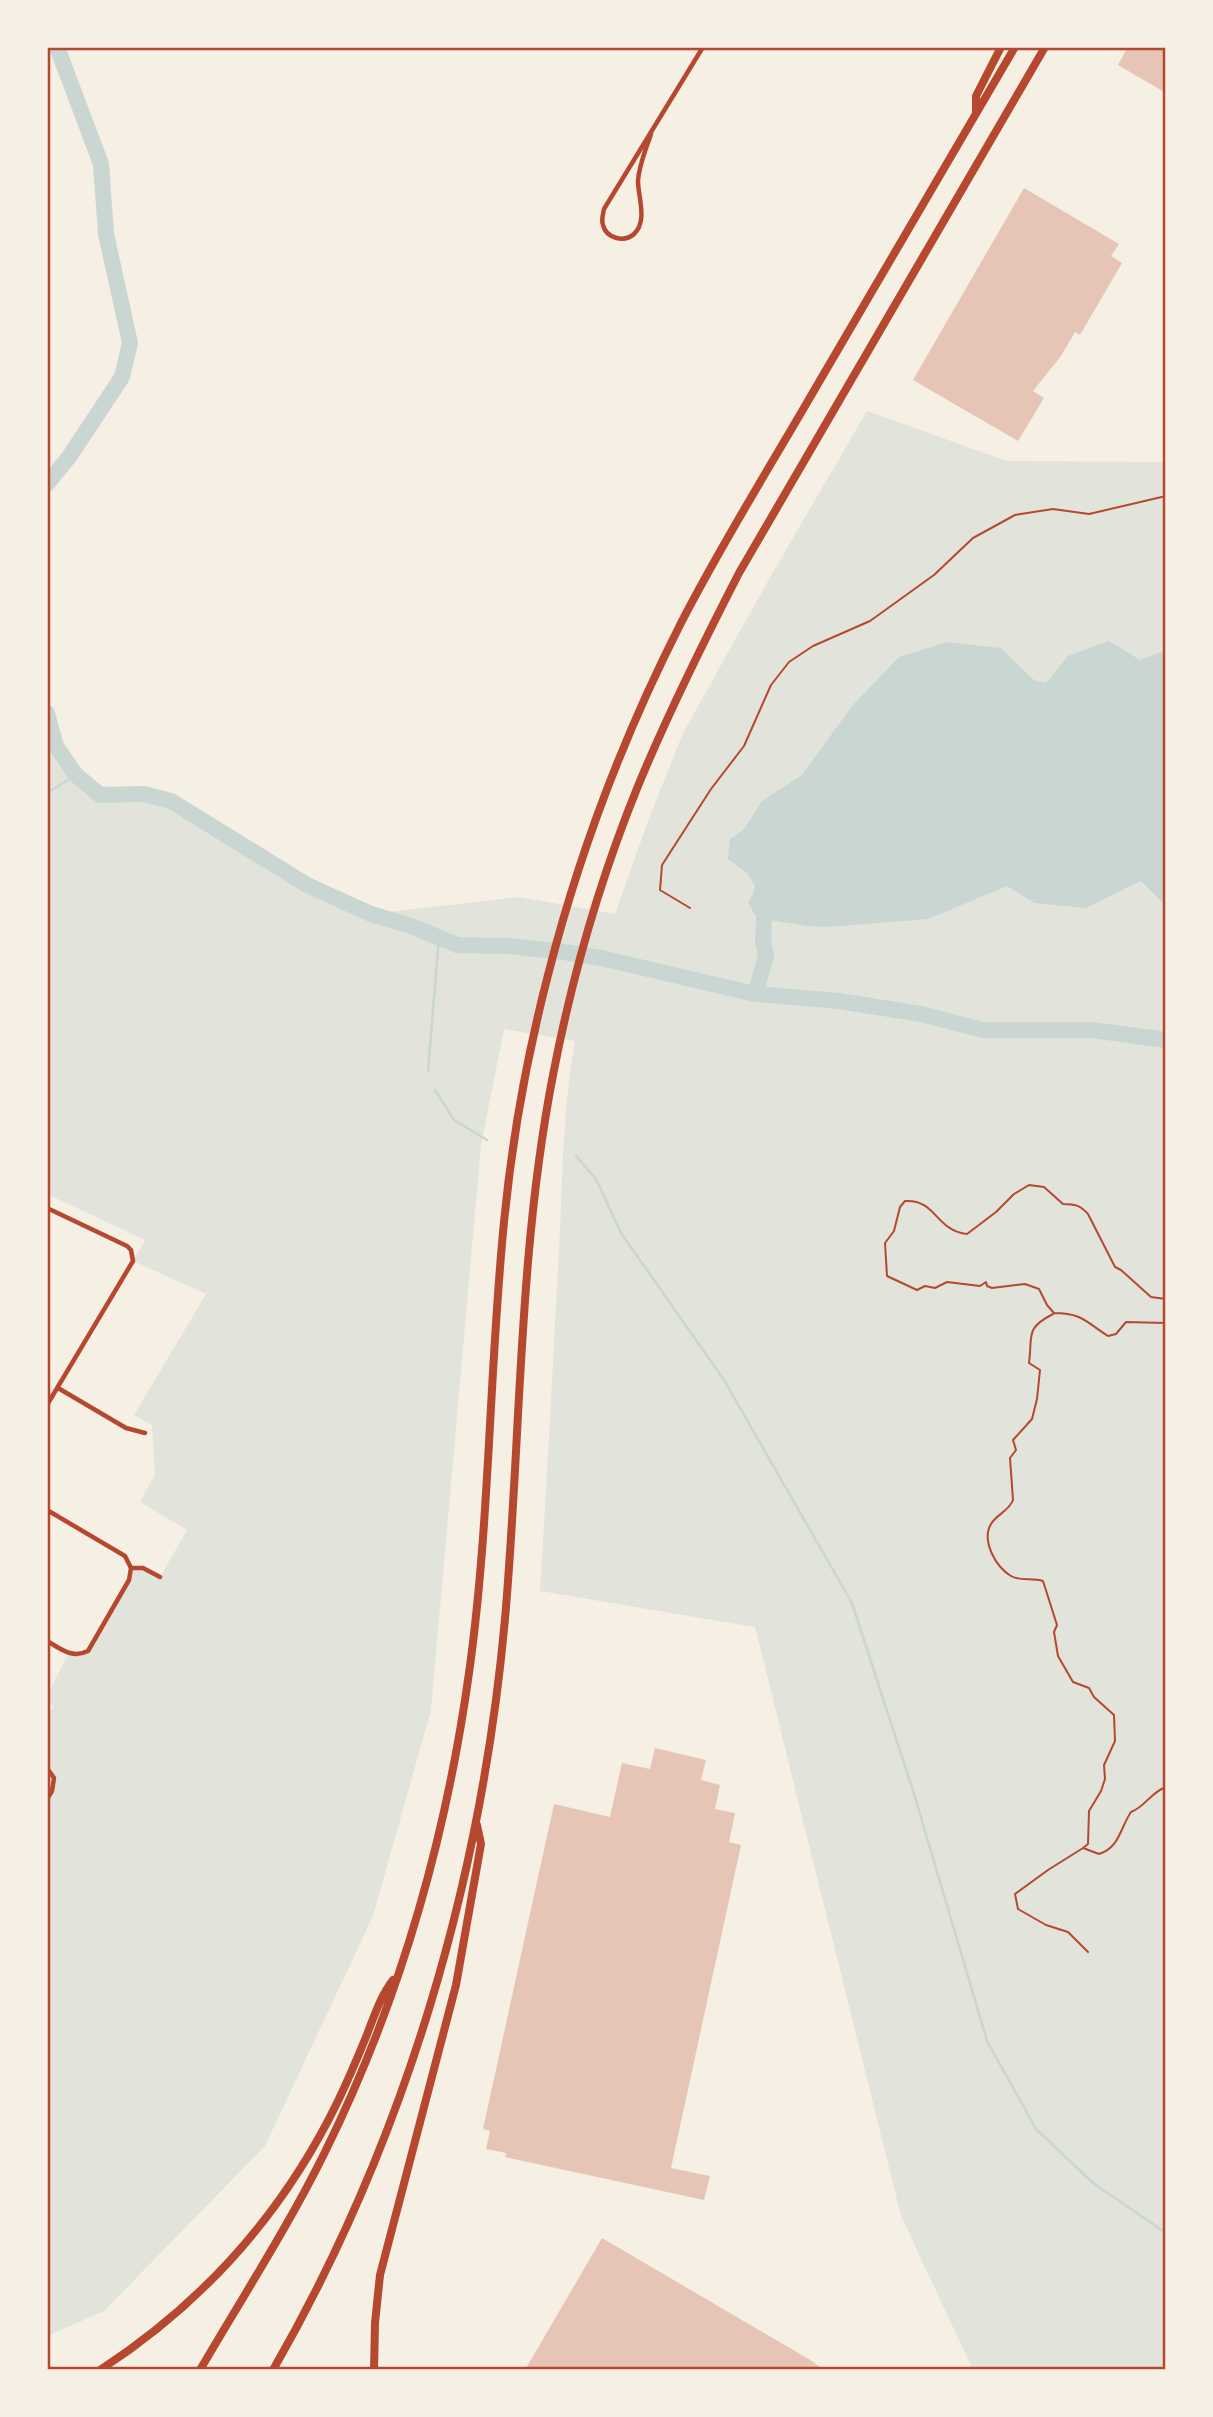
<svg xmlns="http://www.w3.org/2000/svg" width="1213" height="2417" font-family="Manrope,sans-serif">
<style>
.green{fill:#e2e4dc}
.water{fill:#c9d6d2}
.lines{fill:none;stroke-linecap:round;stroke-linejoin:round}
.stream{stroke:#c9d6d2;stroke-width:2.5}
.river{stroke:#c9d6d2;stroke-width:16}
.building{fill:#e6c5b7}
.path{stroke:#b5482f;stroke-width:2}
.minor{stroke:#b5482f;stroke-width:4.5}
.motorway{stroke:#b5482f;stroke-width:8}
.neatline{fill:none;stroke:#b5482f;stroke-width:2.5}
</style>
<rect width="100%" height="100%" fill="#f6efe4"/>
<path class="green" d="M867 411 1007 461 1166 462V2370H973L901 2216 755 1627 540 1591C547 1477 553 1363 559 1249 563 1177 562 1113 575 1041L504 1029 481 1145 431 1710 373 1916 265 2146 104 2311 47 2336V1799L54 1778 47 1768V1718L54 1706 47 1702V1696L69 1653 88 1650 129 1580 131 1568H143L160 1577 187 1530 140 1502 155 1474 152 1425 134 1415 206 1294 133 1261 145 1240 47 1194V713L56 746 76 775 100 795 144 794 171 801 307 885 371 914 519 897 615 914 648 821 683 733 773 572Z"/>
<path class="water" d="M1109 641 1140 660 1166 650V906L1141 881 1086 908 1034 903 1007 886 928 919 827 927 806 926 764 919 755 915 748 903 753 894 755 886 746 872 728 859 730 839 744 829 762 801 802 775 852 706 899 657 947 642 1001 648 1034 680 1046 683 1068 656Z"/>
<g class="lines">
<path class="stream" d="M47 793 76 775
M428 1071 439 937
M435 1090 454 1120 487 1140
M576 1156 596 1179 621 1233 724 1380 852 1603 915 1797 987 2041 1036 2129 1093 2183 1166 2233"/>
<path class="river" d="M47 484 69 457 122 377 130 343 106 234 101 164 57 47
M47 713 56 746 76 775 100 795 144 794 171 801 307 885 371 914 411 926 457 945 508 946 564 952 601 958 755 994 839 1001 921 1014 983 1030H1092L1166 1040
M755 994 766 956 763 940 764 919"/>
</g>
<path class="building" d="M1128 47H1166V93L1118 65Z
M1024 188 1119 244 1111 256 1122 263 1080 335 1075 332 1061 356 1033 391 1044 398 1018 441 913 380Z
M655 1748 706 1760 701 1780 720 1785 715 1809 735 1813 729 1842 741 1845 671 2168 710 2176 704 2200 505 2157 506 2153 486 2149 490 2131 483 2129 554 1804 610 1817 622 1763 650 1769Z
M602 2238 812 2361 823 2370H525Z"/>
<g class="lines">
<path class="path" d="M690 908 660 890 662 865 711 789 744 746 771 685 789 662 813 646 870 621 934 575 973 538 1015 515 1053 509 1089 514 1166 496
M1166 1299 1151 1297 1121 1270 1115 1267 1088 1214C1080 1205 1075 1204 1063 1204L1044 1187 1029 1185 1014 1194 996 1212 967 1234C936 1231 936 1199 905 1201L900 1207 894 1231 885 1243 887 1276 917 1290 925 1286 935 1288 947 1282 980 1286 986 1282 987 1286 992 1288 1025 1284 1039 1289 1047 1305 1054 1313C1082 1313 1086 1322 1108 1336L1116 1334 1126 1322 1166 1323
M1053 1314C1024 1329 1033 1336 1029 1363L1040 1370 1037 1399 1032 1419 1013 1440 1016 1450 1010 1458 1013 1500C1009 1511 997 1514 991 1524 981 1541 996 1567 1011 1576 1020 1582 1033 1577 1043 1581L1057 1625 1054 1632 1058 1656 1073 1682 1089 1688 1094 1697 1114 1715 1115 1741 1104 1765 1105 1779 1101 1791 1089 1811 1088 1844 1083 1848
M1166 1719V1720
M1088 1952 1068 1932 1046 1925 1018 1909 1015 1894 1048 1870 1083 1848 1099 1854C1120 1847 1120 1828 1131 1812 1145 1807 1151 1792 1166 1787"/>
<path class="minor" d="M651 134C646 149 639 165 638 181 638 197 648 221 634 234 624 243 606 238 603 225 601 220 603 215 604 209L703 47
M47 1208 127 1246 131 1250 133 1261 47 1405
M58 1388 126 1428 145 1433
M47 1510 125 1556 131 1568 129 1580 88 1651C72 1659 61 1649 47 1641
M131 1568H143L160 1577
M47 1768 54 1778 52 1791 47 1799"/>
<path class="motorway" d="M976 111V96L1001 47
M100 2370C203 2303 284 2212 338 2101 348 2080 357 2059 366 2037 374 2017 380 1997 393 1980
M200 2370C242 2298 288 2227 325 2152 399 2002 446 1838 469 1673 490 1523 489 1372 504 1222 512 1139 527 1056 548 975 579 853 624 735 681 623 721 545 768 470 812 394 880 278 947 163 1015 47
M273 2370C405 2140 481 1883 505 1619 521 1437 518 1255 553 1075 572 977 600 879 638 786 668 713 703 643 739 573L1045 47
M374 2370 375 2323 380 2275 456 1985 481 1844 477 1825"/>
</g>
<rect width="1213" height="2417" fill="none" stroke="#f6efe4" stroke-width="98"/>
<rect x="49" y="49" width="1115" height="2319" class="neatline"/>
</svg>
